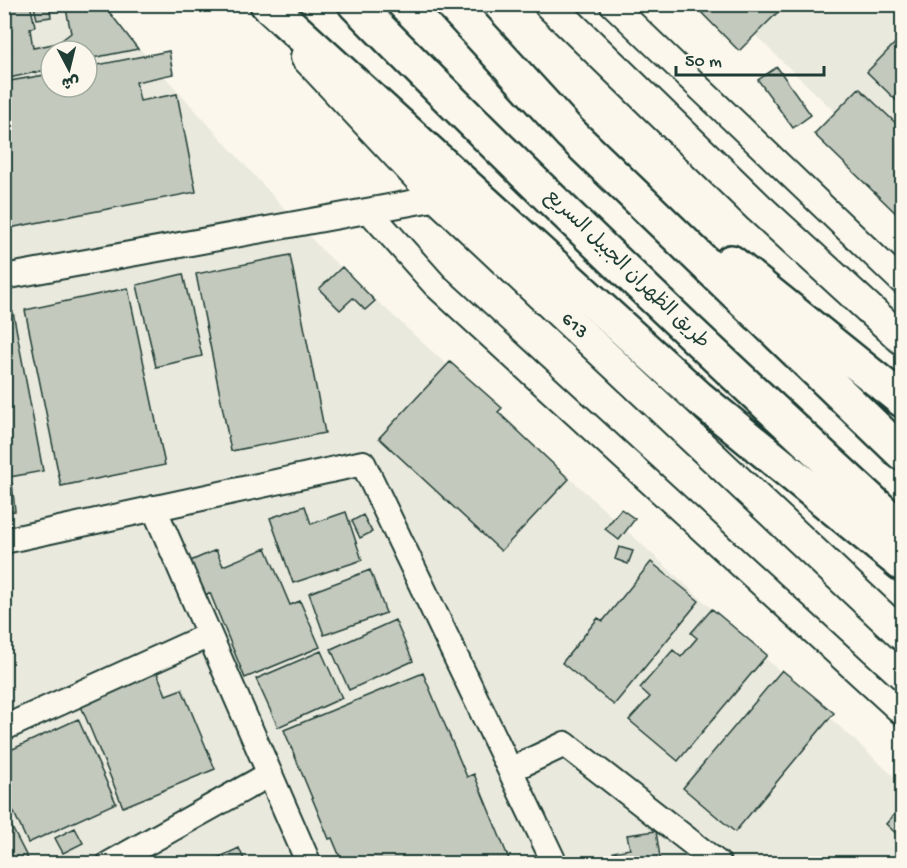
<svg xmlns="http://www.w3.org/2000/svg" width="907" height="868" font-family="'Gochi Hand','Playpen Sans Arabic',sans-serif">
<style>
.built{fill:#eae9de;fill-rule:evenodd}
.building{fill:#c4c9be;stroke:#1f3d34;stroke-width:1.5}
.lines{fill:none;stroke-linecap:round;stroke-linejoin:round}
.minor-casing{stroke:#1f3d34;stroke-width:28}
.major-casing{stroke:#1f3d34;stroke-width:34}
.highway-casing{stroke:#1f3d34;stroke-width:38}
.minor{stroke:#fbf7ec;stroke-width:24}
.major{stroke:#fbf7ec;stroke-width:30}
.highway{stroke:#fbf7ec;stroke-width:33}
.labels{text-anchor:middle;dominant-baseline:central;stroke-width:4.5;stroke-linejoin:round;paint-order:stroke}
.street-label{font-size:20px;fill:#1f3d34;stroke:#fbf7ec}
</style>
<rect width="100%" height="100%" fill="#fbf7ec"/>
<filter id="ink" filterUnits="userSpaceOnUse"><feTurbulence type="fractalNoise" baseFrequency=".0167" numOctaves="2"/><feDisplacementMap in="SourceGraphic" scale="12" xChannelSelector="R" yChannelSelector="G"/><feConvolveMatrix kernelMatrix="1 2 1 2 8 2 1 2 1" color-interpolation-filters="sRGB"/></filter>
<g filter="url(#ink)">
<path class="built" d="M5 5H100L321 249 902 784V863L5 864ZM51 51H87V87H51Z
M724 5H902V172L840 117Z"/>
<path class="building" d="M4 4H30L35 26 30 29 33 48 58 43 71 33 65 4H103L138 49 87 59V51H51V69L4 79V51L11 50 8 32 4 33Z
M49 4 51 17 37 19 34 7Z
M693 4H786L739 51Z
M902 36V106L867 72Z
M169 51 173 74 136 82 140 101 177 94 196 192 4 229V82L51 74V87H87V67Z
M777 67 811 115 793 128 758 80Z
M859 88 902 129V219L814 134Z
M290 255 325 433 231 451 196 274Z
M342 267 375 301 365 310 353 298 340 310 319 289Z
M183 274 202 356 156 367 137 285Z
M128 288 165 465 61 486 25 310Z
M13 312 43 471 4 478V313Z
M450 362 502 408 498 412 569 479 501 551 379 438Z
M12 483 15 511 4 512V484Z
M305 506 311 524 346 512 362 560 293 583 270 518Z
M621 509 635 519 619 540 605 529Z
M363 515 372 532 360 538 352 521Z
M619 547 633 551 628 564 615 559Z
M266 548 290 605 300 601 320 647 245 678 210 593 200 597 186 563 216 550 223 566Z
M651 562 699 601 614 705 562 663 598 618 603 621Z
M370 570 386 613 324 635 309 593Z
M712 609 767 655 678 761 629 720 650 697 640 688 673 650 681 657 697 638 691 633Z
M395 620 413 661 349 690 331 649Z
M321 651 342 698 278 727 256 679Z
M155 668 166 695 182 689 215 769 123 807 78 699Z
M782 670 834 713 735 832 683 788Z
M423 673 467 777 474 774 511 864H343L332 838 329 839 284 730Z
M78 719 116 803 28 843 4 791V753Z
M902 805V839L886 824Z
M4 812 29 861 24 864H4Z
M75 828 83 843 63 853 55 838Z
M656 831 661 864H615L613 852 630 849 627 835Z
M239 848 246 864H205Z"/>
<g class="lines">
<defs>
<path id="minor" d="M612 4 902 282
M369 211 435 285 902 713
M4 277 438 198
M154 508 309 864
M4 541 363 463 555 864
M4 728 209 635
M510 770 565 744 719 864
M109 864 270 774"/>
<g id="major">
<path d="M549 4 759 208 902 339"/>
<path id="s1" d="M306 57 438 198 902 635"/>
</g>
<path id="highway" d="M267 4 698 397 902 564
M355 4C533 185 716 359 902 529
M452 4 570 133 902 453
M731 262 902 400"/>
</defs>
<use href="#minor" class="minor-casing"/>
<use href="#major" class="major-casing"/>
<use href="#highway" class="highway-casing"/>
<use href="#minor" class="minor"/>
<use href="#major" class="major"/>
<use href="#highway" class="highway"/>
</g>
</g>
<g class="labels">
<g class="street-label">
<text transform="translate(626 270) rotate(44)">طريق الظهران الجبيل السريع</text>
<text stroke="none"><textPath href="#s1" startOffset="380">613</textPath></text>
</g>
</g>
<rect width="907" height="868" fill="none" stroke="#fbf7ec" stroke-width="24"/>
<rect x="12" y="12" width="883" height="844" fill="none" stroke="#1f3d34" stroke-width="2" filter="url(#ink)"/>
<g transform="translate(69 69) rotate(173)"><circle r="28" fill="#fbf7ec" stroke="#a3ada2" stroke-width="1.5"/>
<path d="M0-4.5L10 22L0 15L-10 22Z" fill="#1f3d34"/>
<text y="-9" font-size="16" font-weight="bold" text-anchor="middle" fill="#1f3d34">ش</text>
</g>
<path d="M676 66v9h148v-9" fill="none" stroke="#1f3d34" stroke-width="3"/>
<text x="685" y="66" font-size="18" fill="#1f3d34" stroke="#fbf7ec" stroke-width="4.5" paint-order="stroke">50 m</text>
</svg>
